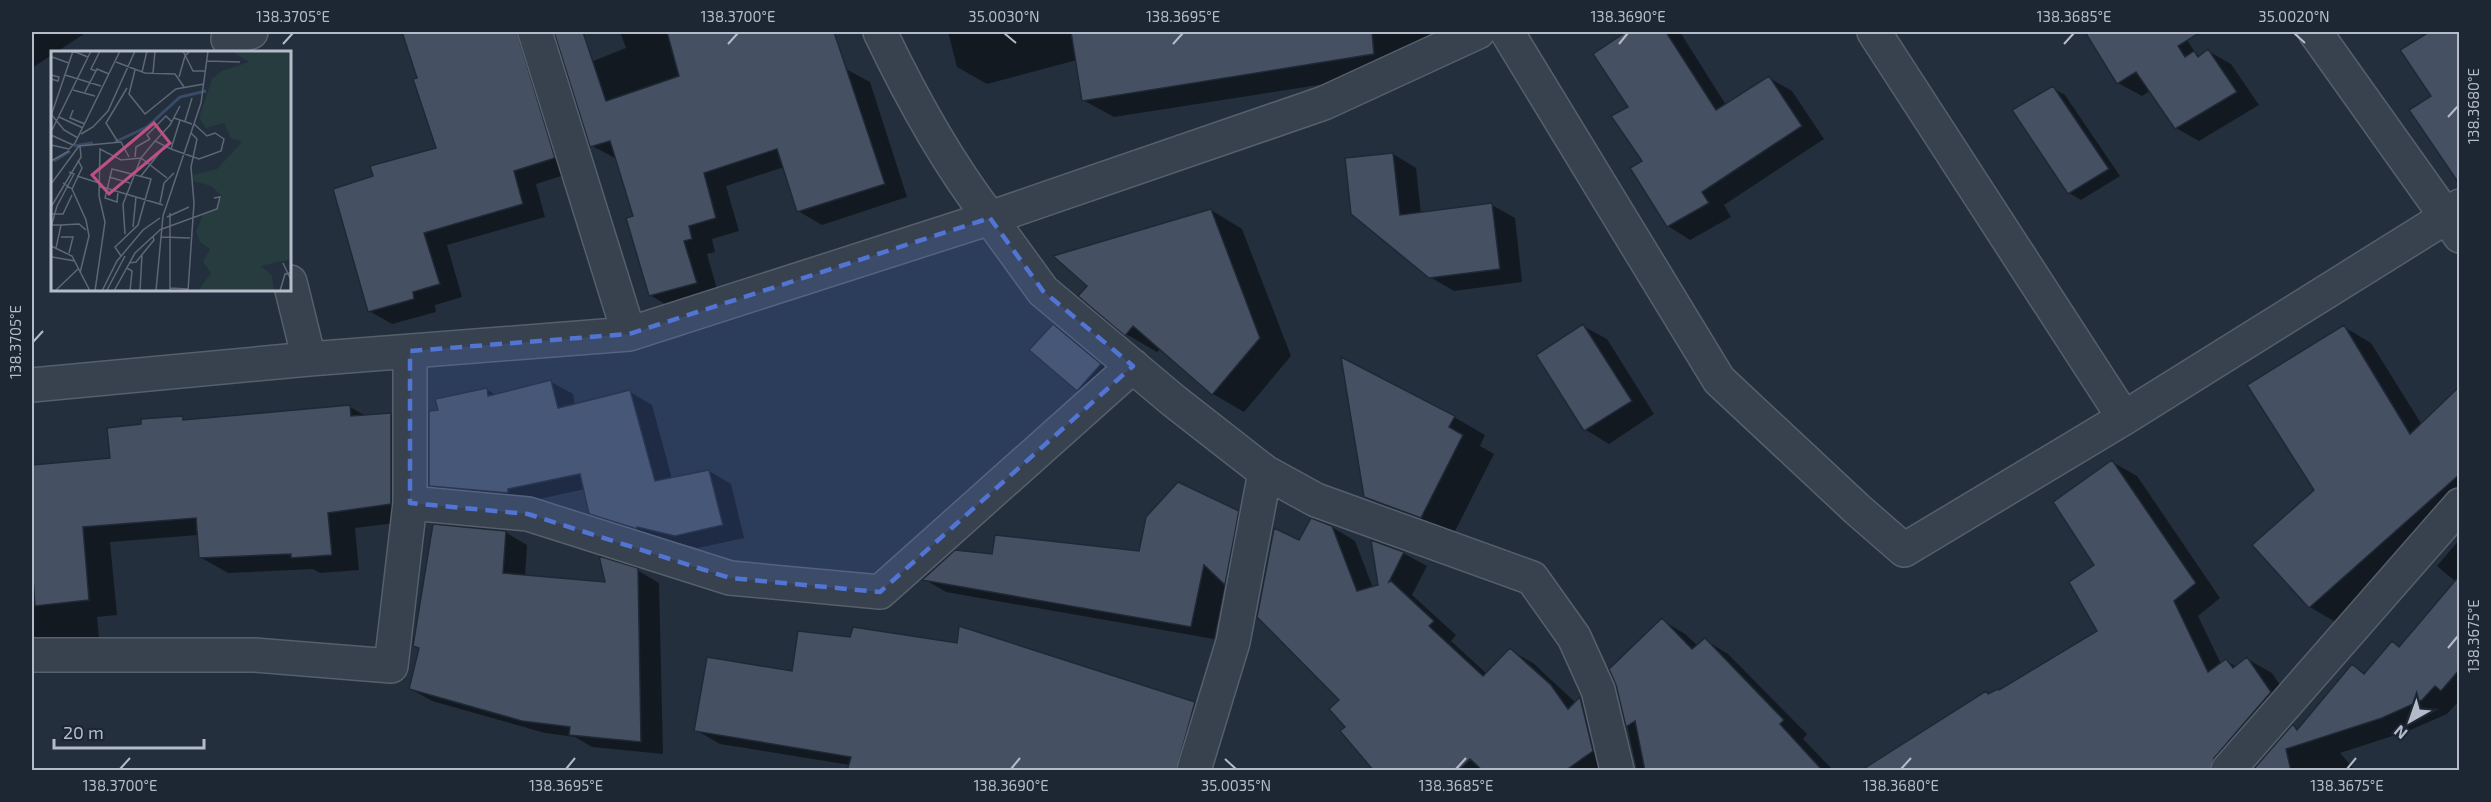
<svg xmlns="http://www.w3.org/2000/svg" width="2491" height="802" font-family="'Exo 2',sans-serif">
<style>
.shadow{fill:#0007}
.building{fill:#455162;stroke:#1f2835;stroke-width:1.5}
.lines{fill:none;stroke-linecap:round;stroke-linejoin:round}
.minor-casing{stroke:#565f6c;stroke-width:36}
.minor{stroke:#38414e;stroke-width:33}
.marked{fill:#5274d3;fill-opacity:0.2;stroke:#5274d3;stroke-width:4.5;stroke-dasharray:12 8;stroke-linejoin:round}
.ticks{fill:none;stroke:#b4bcc9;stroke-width:2}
.inset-river{fill:none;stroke:#394c67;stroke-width:3}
.inset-road{fill:none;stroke:#5e6776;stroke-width:1.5}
.view{fill:#bd5182;fill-opacity:0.15;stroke:#bd5182;stroke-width:3}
.inset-edge{fill:none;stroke:#b4bcc9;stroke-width:3}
.neatline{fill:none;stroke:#b4bcc9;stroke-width:2}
.ticks-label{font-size:15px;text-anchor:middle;fill:#b4bcc9}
</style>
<rect width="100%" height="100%" fill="#242f3e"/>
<path class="shadow" d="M32 32H87L32 68Z
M404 32H516L521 49 543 61 577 171 536 184 545 217 447 245 462 297 435 305 436 312 392 324 369 311 374 177 437 149Z
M620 32H819L833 73 846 69 870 82 907 197 822 225 798 211 784 167 726 186 739 231 712 239 715 252 707 254 719 296 673 309 650 295 635 217 617 159 592 146 568 71 626 48Z
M948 32H1452L1344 81 1114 117 1083 100 1077 60 987 84 957 67Z
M1628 32H1680L1726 105 1769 78 1792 91 1824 139 1724 205 1731 217 1690 240 1668 226 1644 161 1630 108 1595 54Z
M2087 32H2182L2196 54 2201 56 2208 51 2231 64 2259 105 2199 141 2176 128 2150 91 2142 96 2118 83Z
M2053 88 2065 95 2120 176 2081 200 2069 193Z
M1393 154 1416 168 1421 214 1492 205 1515 218 1522 282 1454 291 1430 277 1353 213Z
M1211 210 1242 229 1291 356 1244 412 1213 394 1161 348 1157 352 1126 334Z
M1053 326 1065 333 1112 372 1090 397 1078 390Z
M1583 326 1607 339 1654 414 1609 444 1586 430 1538 355Z
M2344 327 2371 343 2422 425 2460 388V514L2337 623 2310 607 2316 490Z
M551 382 573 394 575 405 630 392 652 405 672 479 709 471 731 484 744 538 698 548 612 526 590 513 585 489 530 501 452 498 430 485 440 412 486 389 496 395Z
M350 407 366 416 391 415 418 431V520L355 528 359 570 320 573 313 569 228 573 200 557 198 535 110 542 117 615 97 617 99 638 32 644V467L111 459 182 418 187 421Z
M1454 417 1485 435 1480 446 1494 454 1453 535 1397 515 1365 496Z
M2112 462 2137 476 2220 598 2198 616 2221 664 2226 661 2237 667 2247 659 2272 673 2295 707 2240 770H1872L1990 695 2000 692 2099 632 2096 565Z
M1238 512 1261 526 1248 597 1225 584 1214 639 946 592 924 579 1140 552Z
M1332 527 1355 541 1373 588 1380 586 1403 553 1427 566 1412 595 1456 635 1451 641 1487 674 1510 650 1533 663 1576 703 1581 699 1604 712 1617 770H1376L1347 727 1300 542Z
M505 532 527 545 525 576 607 584 637 570 659 583 663 754 592 747 575 737 545 733 432 701 411 689 420 649 415 646Z
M2460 539V700L2447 714 2408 731 2340 753 2355 770H2254L2293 726 2300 730 2353 666 2366 674 2400 648 2456 582 2437 566Z
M1662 620 1685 634 1698 646 1705 640 1728 654 1807 734 1803 739 1833 770H1637L1618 685Z
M794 673 1195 703 1218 717 1203 770H856L850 765 720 744 696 730Z"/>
<path class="building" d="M402 32H517L555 158 514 171 523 204 424 233 440 284 413 292 414 299 368 312 333 189 373 176 370 166 436 148 413 79 417 78Z
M554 32H583L606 101 679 76 667 32H834L885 184 797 212 777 149 704 173 716 218 689 226 692 239 684 241 697 283 649 296 626 218 633 216 610 141 590 147Z
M1071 32H1372L1374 54 1082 101Z
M1626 32H1666L1716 110 1769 76 1802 126 1702 192 1709 203 1667 227 1630 168 1642 161 1611 116 1628 107 1593 54Z
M2085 32H2201L2178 46 2185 57 2194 51 2198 57 2208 49 2237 92 2175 129 2136 72 2117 84Z
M2429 32H2460V185L2409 110 2431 96 2400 50Z
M2053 86 2109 169 2068 194 2012 110Z
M1393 153 1400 215 1492 203 1500 269 1429 278 1351 214 1345 158Z
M1211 209 1260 338 1212 395 1133 326 1125 336 1078 296 1087 286 1053 256Z
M1053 324 1101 364 1077 391 1029 350Z
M1583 324 1632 401 1584 431 1536 355Z
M2344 325 2410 434 2460 386V474L2309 608 2252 545 2314 490 2247 385Z
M1341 357 1455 416 1449 427 1463 435 1421 518 1364 497Z
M551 380 558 408 630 390 655 481 709 470 723 525 675 536 637 527V529L589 514 580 474 508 489V493L429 486V411L438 410 435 399 487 388 488 396Z
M350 405 351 416 391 413V504L328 513 332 555 291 558V554L199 558 196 518 83 527 89 600 35 606 32 563V465L110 458 107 428 141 424V419L183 416V420Z
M2112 460 2196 583 2174 601 2208 672 2226 659 2233 668 2247 657 2271 692 2214 758 2210 771H1860L1986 691 1988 694 1998 689 1999 690 2097 631 2069 582 2094 565 2053 502Z
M1178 482 1239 511 1225 585 1204 565 1191 627 922 580 955 550 992 554 995 535 1139 551 1146 517Z
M1311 518 1332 526 1357 591 1378 585 1371 540 1404 552 1389 582 1391 581 1434 621 1429 626 1483 676 1510 648 1551 685 1568 709 1580 697 1593 751 1565 771H1483L1470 759 1458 771H1374L1340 731 1345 727 1329 709 1339 700 1257 617 1274 528 1299 540Z
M433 524 506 531 503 573 605 582 599 556 638 568 641 742 569 735 570 727 522 721 409 689 419 648 413 646Z
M2460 575V669L2441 691 2435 686 2422 700 2382 718 2286 749 2291 771H2252L2293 724 2297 730 2352 664 2364 674 2392 641 2399 647Z
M1662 618 1692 649 1705 638 1784 720 1780 724 1823 771H1645L1635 721 1626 727 1616 685 1609 669Z
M959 626 1195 702 1176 771H847L851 757 694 731 707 657 792 671 798 631 850 637 853 627 957 643Z"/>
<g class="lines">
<defs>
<path id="minor" d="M535 32 629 334
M880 32C911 97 946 161 990 218L1324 103 1478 32
M1507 32 1719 380 1857 509 1904 550 2124 418 2446 217 2460 206
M1874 32 2124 418
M2315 32 2460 236
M228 39 251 32
M410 351V503L528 514 730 578 880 592 1133 366
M309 359 629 334 990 218 1043 291 1174 401 1265 472 1316 500 1532 578 1574 637 1598 690 1617 770
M32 385 309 359 290 282
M32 655H254L391 666 410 503
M1194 770 1233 642 1265 472
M2228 770 2460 505"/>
</defs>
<use href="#minor" class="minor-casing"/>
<use href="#minor" class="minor"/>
</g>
<path class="marked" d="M990 218 1043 291 1133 366 880 592 730 578 528 514 410 503V351L629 334Z"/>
<path class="ticks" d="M1004 33 1016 43M2294 33 2305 43M283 44 293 33M728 44 738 33M1173 44 1183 33M1619 44 1628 33M2064 44 2074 33M2448 117 2458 106M33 342 43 331M2448 648 2458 636M1225 759 1236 769M120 769 130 758M566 769 575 758M1011 769 1020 758M1456 769 1466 758M1901 769 1911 758M2347 769 2356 758"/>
<g transform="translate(51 51)">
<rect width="240" height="240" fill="#242f3e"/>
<path d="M180 0H240V208L210 215 221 225 223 240H147L160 222 152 211 159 198 149 191 145 181 153 161 166 157 171 145 160 135 142 130V124L166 118 191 91 180 87 173 72 155 77 148 67 161 28 171 20 198 11Z" fill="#263c3f"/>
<path class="inset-river" d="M64 91 96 76 129 46 155 40M23 95 42 92M3 110 19 100"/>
<path class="inset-road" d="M132 0 142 20H155M1 6 18 12M156 10 189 11M65 11 94 22 124 23 133 36M84 19 78 43 94 63 125 38 153 33M45 20 40 18 49 0M91 21 96 0M102 22 104 0M0 24 8 26 7 30 0 28M14 24 50 35M128 26 134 5 139 0M22 39 44 45M34 41 46 18 58 23M129 55 119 74 104 90 120 98 129 69M22 59 19 67 34 73M0 63 13 79 27 87M0 65 22 0 37 6M8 66 32 77M123 67 141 73M134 70 141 47M0 81 40 0M30 83 42 76 57 60 84 0M0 84 22 94M99 88 96 84 115 65 121 71M67 91 55 72 76 37M0 94 18 98 24 92 69 0M120 98 148 108 170 100 173 88 164 82 156 85 143 73M84 106 85 96 99 88M0 110 18 100M26 125 48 132M90 125 113 96M58 126 79 132M12 132 21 138 35 169 38 185 29 222M0 133 28 95 70 91 78 106M48 135 112 154M21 138 31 117 27 109M67 140 66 151 54 147 61 118 100 128 87 174 64 196 70 205M109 152 113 132 123 122M0 156 30 106 29 95M0 163H12L21 144M116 166 138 156M1 174H10L5 197M10 174 28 173 35 179M0 176 6 155 23 123 18 121M82 176 85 146M111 178 166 158 169 146 163 147M74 183 72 153 90 107 116 127M10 186H22L18 202M110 186 139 187M0 195 21 205 39 240M1 206 24 210M78 212 85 211 103 189 102 186M232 212 240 229M76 217 81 220 79 240M119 237 137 238M56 239 74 205M4 240 27 218M44 240 54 171 48 145 49 98 70 109 90 107 104 90M51 240 66 210 92 179 109 167M63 240 84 202 110 178M89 240 91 203M105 240 112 165 150 52 157 0M119 240V162M137 240 143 152 140 116 146 88 140 82M229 240 234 223 240 222"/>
<path class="view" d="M103 72 119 92 58 143 41 124Z"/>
<rect width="240" height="240" class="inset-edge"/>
</g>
<rect width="2491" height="802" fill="none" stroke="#1d2633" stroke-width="66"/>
<g transform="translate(2410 721) rotate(220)" stroke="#1d2633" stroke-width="4.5" paint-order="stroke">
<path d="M0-4.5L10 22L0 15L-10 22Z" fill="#b4bcc9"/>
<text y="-9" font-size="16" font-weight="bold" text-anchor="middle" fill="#b4bcc9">N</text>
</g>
<path d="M54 739v9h150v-9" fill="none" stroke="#b4bcc9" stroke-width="3"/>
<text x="63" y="739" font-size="18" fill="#b4bcc9" stroke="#1d2633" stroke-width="4.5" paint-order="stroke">20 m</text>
<rect x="33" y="33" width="2425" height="736" class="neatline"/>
<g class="ticks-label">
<text x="293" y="22">138.3705°E</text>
<text x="738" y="22">138.3700°E</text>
<text x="1004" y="22">35.0030°N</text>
<text x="1183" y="22">138.3695°E</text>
<text x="1628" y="22">138.3690°E</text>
<text x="2074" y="22">138.3685°E</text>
<text x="2294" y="22">35.0020°N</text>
<text transform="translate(2474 106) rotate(-90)" y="5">138.3680°E</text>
<text transform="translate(16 342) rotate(-90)" y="5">138.3705°E</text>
<text transform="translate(2474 636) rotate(-90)" y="5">138.3675°E</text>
<text x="120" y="791">138.3700°E</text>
<text x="566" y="791">138.3695°E</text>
<text x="1011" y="791">138.3690°E</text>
<text x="1236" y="791">35.0035°N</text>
<text x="1456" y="791">138.3685°E</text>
<text x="1901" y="791">138.3680°E</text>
<text x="2347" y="791">138.3675°E</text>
</g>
</svg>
